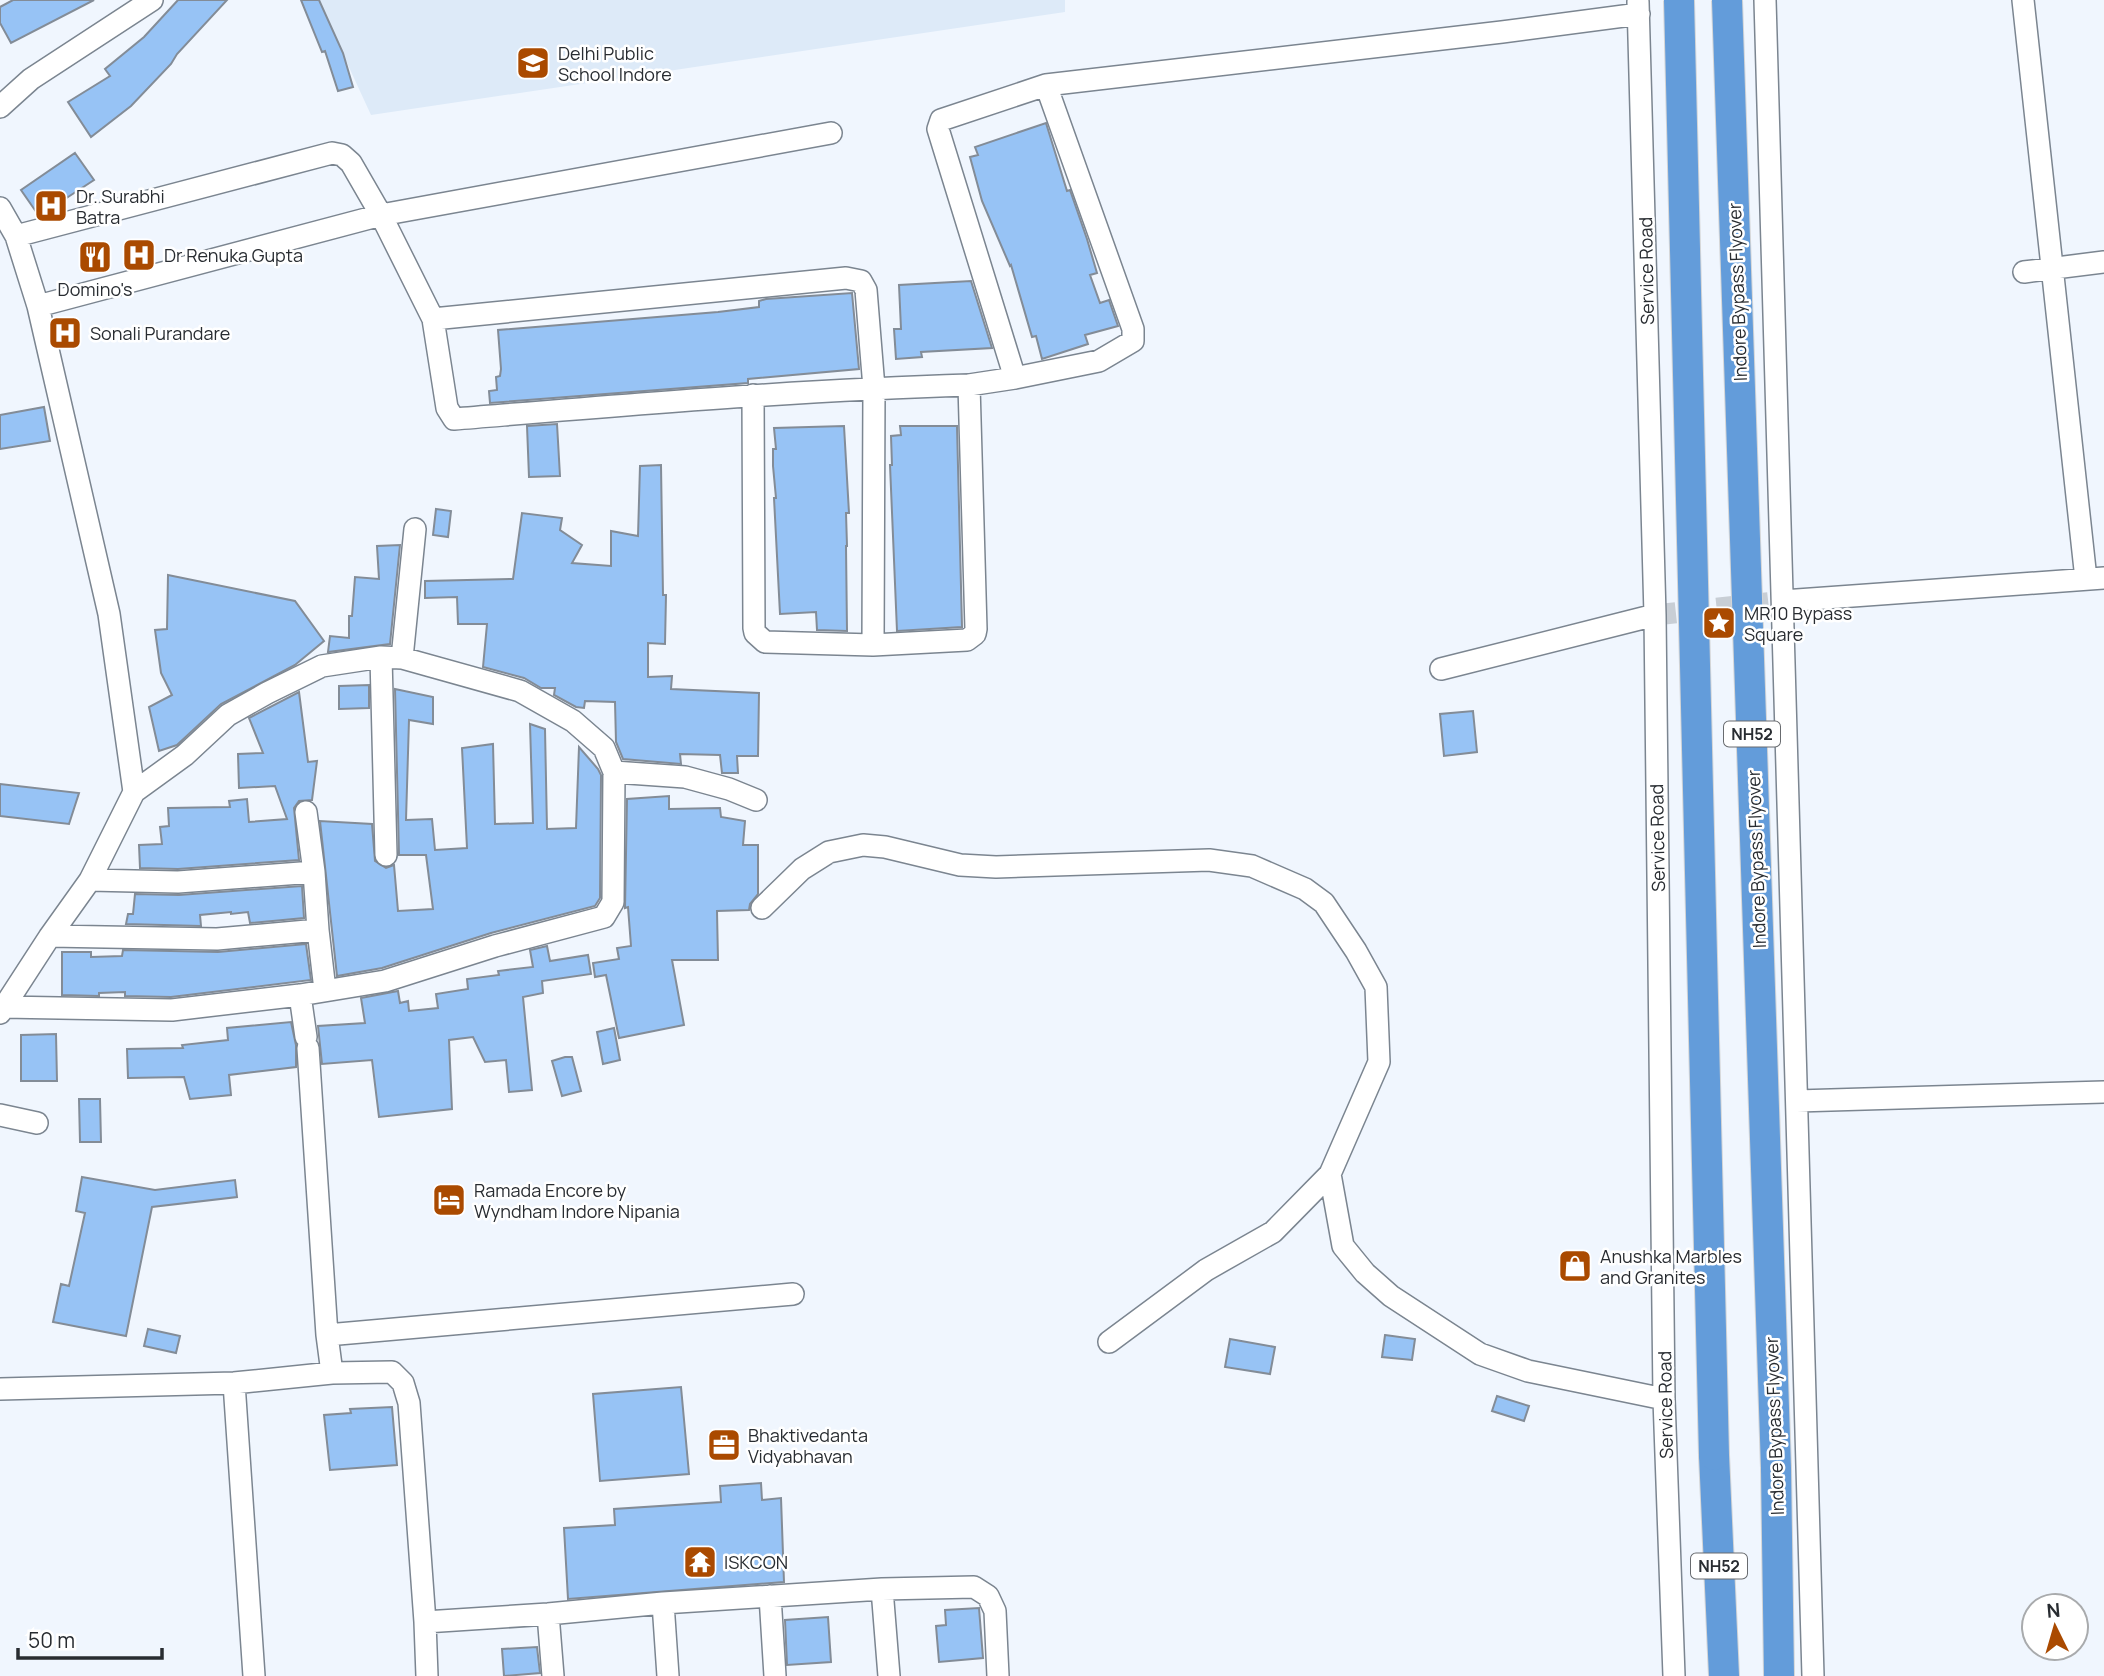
<svg xmlns="http://www.w3.org/2000/svg" width="2104" height="1676" font-family="Manrope,sans-serif">
<style>
.built{fill:#ddeaf8}
.building{fill:#97c3f5;stroke:#838c97;stroke-width:2}
.lines{fill:none;stroke-linecap:round;stroke-linejoin:round}
.minor-tunnel{stroke:#c8ced5;stroke-width:21;stroke-dasharray:21 10;stroke-linecap:butt}
.minor-casing{stroke:#7b8590;stroke-width:24}
.highway-casing{stroke:#d4d5d6;stroke-width:32}
.minor{stroke:#fff;stroke-width:21}
.highway{stroke:#639cda;stroke-width:30}
.highway-bridge-casing{stroke:#d4d5d6;stroke-width:32;stroke-linecap:butt}
.highway-bridge{stroke:#639cda;stroke-width:30}
.labels{text-anchor:middle;dominant-baseline:central;stroke-width:5;stroke-linejoin:round;paint-order:stroke}
.shield{fill:#fff;stroke:#686b6f;stroke-width:2}
.shield-label{font-size:16px;font-weight:bold;fill:#282c31}
.poi-label{font-size:18px;fill:#282c31;stroke:#fff;text-anchor:start}
.street-label{font-size:18px;fill:#282c31;stroke:#fff}
</style>
<rect width="100%" height="100%" fill="#f0f6fe"/>
<path class="built" d="M318 0H1065V12L371 115Z"/>
<path class="building" d="M13 0H94L11 43 0 23V7Z
M178 0H227L177 54 171 64 131 106 91 137 68 102 110 76 105 69 144 37Z
M301 0H319L343 53 353 87 338 91 325 51 322 52Z
M1046 123 1067 191 1070 190 1087 239 1097 273 1090 275 1100 303 1109 300 1118 326 1085 335 1088 344 1042 359 1036 336 1032 337 1011 265 1010 266 982 201 970 157 978 155 975 147Z
M75 153 94 180 39 216 21 190Z
M971 281 992 348 921 352 922 357 896 359 894 329H901L899 285Z
M852 293 859 369 748 379V383L490 403 489 391 497 390 496 377 500 376 501 369 498 330 718 312 759 307V301L766 299Z
M44 407 50 441 0 449V415Z
M557 424 560 476 529 477 527 426Z
M844 426 849 513H846L847 546H846L847 631 817 630 816 612 780 614 774 498H776L773 466V449H776L774 428Z
M900 426H957L962 627 897 631 890 465H892L891 436 901 435Z
M661 465 663 595H666L665 644 648 643V677L672 676 671 689 759 693 758 756H737L738 773H722L720 755 680 754 681 764 623 759 616 742 615 702 585 701 584 708 576 707 554 695 555 688H541L524 678 483 667 487 624H458L457 597 425 598V581L513 579 522 513 562 518 560 530 582 545 572 563 611 566V531L638 536 640 466Z
M436 509 451 511 448 537 433 535Z
M400 545 390 644 328 652 330 636 349 638V616H352L355 577 379 579 377 546Z
M168 575 295 601 324 641 295 665 221 704 177 745 159 751 149 707 172 695 161 673 155 630 167 629Z
M369 685V708L339 709V686Z
M395 689 433 697V724L409 720 406 820 432 819 435 850 467 848 462 748 493 744 495 824 533 823 530 724 545 729 547 829 576 828 579 747 598 769 601 775 600 898 595 906 491 933 382 968 337 976 320 821 372 824 375 861 386 868 394 865 398 911 433 909 426 855H399Z
M299 692 308 762 317 761 312 800 299 801 294 808 299 860 178 869 140 868 139 845 162 844 160 827 169 826 168 808 230 807 229 801 247 799 249 822 287 819 275 786 239 788 238 754 263 753 249 718Z
M1473 711 1477 752 1444 756 1440 714Z
M0 784 79 793 69 824 0 816Z
M669 796V809L720 808 721 817 745 821 743 845H758V894L750 904 749 910 717 911 718 960H672L684 1025 619 1038 606 975 595 977 593 963 619 959 617 948 631 946 628 907 625 908 627 799Z
M302 886 304 918 250 923 248 912 231 914V912L200 915 201 926 126 924 128 914H133L135 894 179 895Z
M306 944 311 980 171 997 125 996V992L99 993V996L62 995V952H91V957L122 956 123 950 218 952Z
M547 946 550 961 588 955 591 974 542 981 543 993 523 997 532 1090 509 1092 506 1060 485 1062 473 1037 449 1040 452 1109 379 1117 372 1060 322 1064 318 1026 365 1023 361 998 398 991 400 1003 408 1001 409 1011 438 1008 436 994 468 989 467 979 499 975 498 971 533 967 530 950Z
M291 1022 296 1045V1067L229 1075 231 1095 190 1099 184 1077 128 1078 127 1049 183 1048 182 1045 228 1040 227 1028Z
M614 1028 620 1060 603 1064 597 1032Z
M56 1034 57 1081H21V1035Z
M565 1057H572L581 1091 562 1096 552 1061Z
M79 1099H100L101 1142H80Z
M82 1177 155 1190 235 1180 237 1197 152 1207 126 1336 53 1322 61 1284 69 1286 85 1213 76 1211Z
M148 1329 180 1336 176 1353 144 1346Z
M1385 1335 1415 1339 1412 1360 1382 1357Z
M1230 1339 1275 1347 1270 1374 1225 1367Z
M681 1387 689 1474 600 1481 593 1394Z
M1497 1396 1529 1406 1524 1421 1492 1411Z
M392 1407 397 1465 330 1470 324 1415 351 1413 350 1409Z
M761 1483 762 1500 781 1498 784 1582 568 1599 564 1528 615 1525 614 1509 721 1502 720 1486Z
M979 1608 983 1658 939 1662 936 1626 946 1625 945 1610Z
M828 1617 831 1662 787 1665 785 1620Z
M537 1647 540 1673 504 1676 502 1649Z"/>
<g class="lines">
<path class="minor-tunnel" d="M1655 615 1783 601"/>
<defs>
<path id="minor" d="M1765 0 1813 1676
M2023 0 2086 579
M1638 2 1655 615 1664 1399 1674 1676
M0 107 31 79 152 0
M0 208 16 236 38 306 109 614 134 792 90 880 50 936 0 1013
M16 236 332 153 342 155 351 163 381 215 433 319 447 408 454 419C626 405 797 390 969 385
M2024 272 2104 262
M38 306 381 215 831 133
M433 319 846 278 861 281 866 290 874 388 873 645
M1015 378 1099 361 1133 341V329L1046 85
M753 395 754 628 755 633 765 642 873 645 967 640 975 634 976 629 969 385 1015 378 938 129 941 120 1046 85 1502 32 1639 14
M1783 601 2104 578
M381 657 386 855
M402 658 415 529
M1441 669 1655 615
M614 772 685 777 729 789 756 800
M306 812 314 872
M762 908 802 869 829 852 863 845 885 847 960 865 996 867 1209 860 1252 866 1305 889 1324 903 1356 951 1376 987 1379 1062 1330 1174 1343 1246 1365 1273 1391 1296 1480 1354 1528 1371 1664 1399
M318 930 325 990
M50 936 217 939 318 930 314 872 178 882 90 880
M300 995 306 1037
M3 1007 172 1010 300 995 385 981 495 946 604 917 613 902 614 772 604 748 573 721 520 691 402 658 381 657 322 666 267 693 228 715 185 755 134 792
M308 1048 327 1335 332 1373
M1797 1101 2104 1092
M0 1115 37 1123
M327 1335 793 1294
M1109 1342 1206 1270 1273 1232 1330 1174
M234 1383 254 1676
M0 1389 234 1383 332 1373 392 1372 403 1383 409 1403 425 1622 548 1614 663 1603 882 1589 889 1676
M882 1589 974 1587 988 1596 995 1611 998 1676
M770 1596 775 1676
M663 1603 668 1676
M548 1614 553 1676
M425 1622 427 1676"/>
<path id="highway" d="M1714 1455 1724 1676
M1776 1468 1779 1676"/>
</defs>
<use href="#minor" class="minor-casing"/>
<use href="#highway" class="highway-casing"/>
<use href="#minor" class="minor"/>
<use href="#highway" class="highway"/>
<defs>
<path id="highway-bridge" d="M1679 0 1714 1455
M1727 0 1776 1468"/>
</defs>
<use href="#highway-bridge" class="highway-bridge-casing"/>
<use href="#highway-bridge" class="highway-bridge"/>
</g>
<defs>
<symbol id="school-square" viewBox="-11 -11 22 22"><rect x="-9" y="-9" width="18" height="18" rx="4" fill="#aa4a00" stroke="#fff"/><path d="M0-5L7-2L0 1L-7-2ZM-4 1L0 2.5L4 1V4Q0 6-4 4Z" fill="#fff"/></symbol>
<symbol id="hospital-square" viewBox="-11 -11 22 22"><rect x="-9" y="-9" width="18" height="18" rx="4" fill="#aa4a00" stroke="#fff"/><path d="M-5-5h3v3.5h4V-5h3V5h-3V1.5h-4V5h-3Z" fill="#fff"/></symbol>
<symbol id="restaurant-square" viewBox="-11 -11 22 22"><rect x="-9" y="-9" width="18" height="18" rx="4" fill="#aa4a00" stroke="#fff"/><path d="M-5-6h1v4h1v-4h1v4h1v-4h1v5L-1.5 .5V6h-2V.5L-5-1ZM5-6V6H3V1.5H1.5Q1.5-4 5-6Z" fill="#fff"/></symbol>
<symbol id="sight-square" viewBox="-11 -11 22 22"><rect x="-9" y="-9" width="18" height="18" rx="4" fill="#aa4a00" stroke="#fff"/><path d="M0-6L1.8-2.2L6-1.7L2.9 1.2L3.7 5.4L0 3.3L-3.7 5.4L-2.9 1.2L-6-1.7L-1.8-2.2Z" fill="#fff"/></symbol>
<symbol id="hotel-square" viewBox="-11 -11 22 22"><rect x="-9" y="-9" width="18" height="18" rx="4" fill="#aa4a00" stroke="#fff"/><path d="M-6-4.5h1.5V1H6V5H4.5V3h-9V5H-6ZM-4 0a1.8 1.8 0 1 1 3.6 0ZM.5 0V-2.5h3Q6-2.5 6 0Z" fill="#fff"/></symbol>
<symbol id="shop-square" viewBox="-11 -11 22 22"><rect x="-9" y="-9" width="18" height="18" rx="4" fill="#aa4a00" stroke="#fff"/><path d="M-5-2.5h2.3a2.7 3.5 0 0 1 5.4 0H5L5.5 6h-11ZM-1.5-2.5h3a1.5 2.3 0 0 0-3 0Z" fill="#fff"/></symbol>
<symbol id="office-square" viewBox="-11 -11 22 22"><rect x="-9" y="-9" width="18" height="18" rx="4" fill="#aa4a00" stroke="#fff"/><path d="M-6-3h4V-5.5h4V-3h4V5H-6ZM-1-4.5V-3h2v-1.5ZM-6 0V1H6V0Z" fill="#fff"/></symbol>
<symbol id="temple-square" viewBox="-11 -11 22 22"><rect x="-9" y="-9" width="18" height="18" rx="4" fill="#aa4a00" stroke="#fff"/><path d="M0-6L5-2H3V0L6.5 2.5H4V6H1.5V3h-3V6H-4V2.5H-6.5L-3 0V-2H-5Z" fill="#fff"/></symbol>
</defs>
<g fill-rule="evenodd">
<use href="#school-square" x="514" y="44" width="38" height="38"/>
<use href="#hospital-square" x="32" y="187" width="38" height="38"/>
<use href="#hospital-square" x="120" y="236" width="38" height="38"/>
<use href="#restaurant-square" x="76" y="238" width="38" height="38"/>
<use href="#hospital-square" x="46" y="314" width="38" height="38"/>
<use href="#sight-square" x="1700" y="604" width="38" height="38"/>
<use href="#hotel-square" x="430" y="1181" width="38" height="38"/>
<use href="#shop-square" x="1556" y="1247" width="38" height="38"/>
<use href="#office-square" x="705" y="1426" width="38" height="38"/>
<use href="#temple-square" x="681" y="1543" width="38" height="38"/>
</g>
<g class="labels">
<g class="shield">
<rect x="1724" y="721.5" width="56" height="25" rx="5"/>
<rect x="1691" y="1553.5" width="56" height="25" rx="5"/>
</g>
<g class="shield-label">
<text x="1752" y="734">NH52</text>
<text x="1719" y="1566">NH52</text>
</g>
<g class="poi-label">
<text x="558" y="53">Delhi Public<tspan x="558" dy="21">School Indore</tspan></text>
<text x="76" y="196">Dr. Surabhi<tspan x="76" dy="21">Batra</tspan></text>
<text x="164" y="255">Dr Renuka Gupta</text>
<text x="95" y="289" text-anchor="middle">Domino's</text>
<text x="90" y="333">Sonali Purandare</text>
<text x="1744" y="613">MR10 Bypass<tspan x="1744" dy="21">Square</tspan></text>
<text x="474" y="1190">Ramada Encore by<tspan x="474" dy="21">Wyndham Indore Nipania</tspan></text>
<text x="1600" y="1256">Anushka Marbles<tspan x="1600" dy="21">and Granites</tspan></text>
<text x="748" y="1435">Bhaktivedanta<tspan x="748" dy="21">Vidyabhavan</tspan></text>
<text x="724" y="1562">ISKCON</text>
</g>
<g class="street-label">
<text transform="translate(1646 271) rotate(-91)">Service Road</text>
<text transform="translate(1737 292) rotate(-92)">Indore Bypass Flyover</text>
<text transform="translate(1657 838) rotate(-91)">Service Road</text>
<text transform="translate(1756 859) rotate(-92)">Indore Bypass Flyover</text>
<text transform="translate(1665 1405) rotate(-91)">Service Road</text>
<text transform="translate(1774 1426) rotate(-92)">Indore Bypass Flyover</text>
</g>
</g>
<g transform="translate(2055 1627) rotate(355)"><circle r="33" fill="#ffffff" stroke="#a9abad" stroke-width="2"/>
<path d="M0-5L12 26L0 18L-12 26Z" fill="#aa4a00"/>
<text y="-10" font-size="19" font-weight="bold" text-anchor="middle" fill="#282c31">N</text>
</g>
<path d="M18 1648v10h144v-10" fill="none" stroke="#282c31" stroke-width="3.5"/>
<text x="28" y="1648" font-size="21" fill="#282c31" stroke="#ffffff" stroke-width="5" paint-order="stroke">50 m</text>
</svg>
